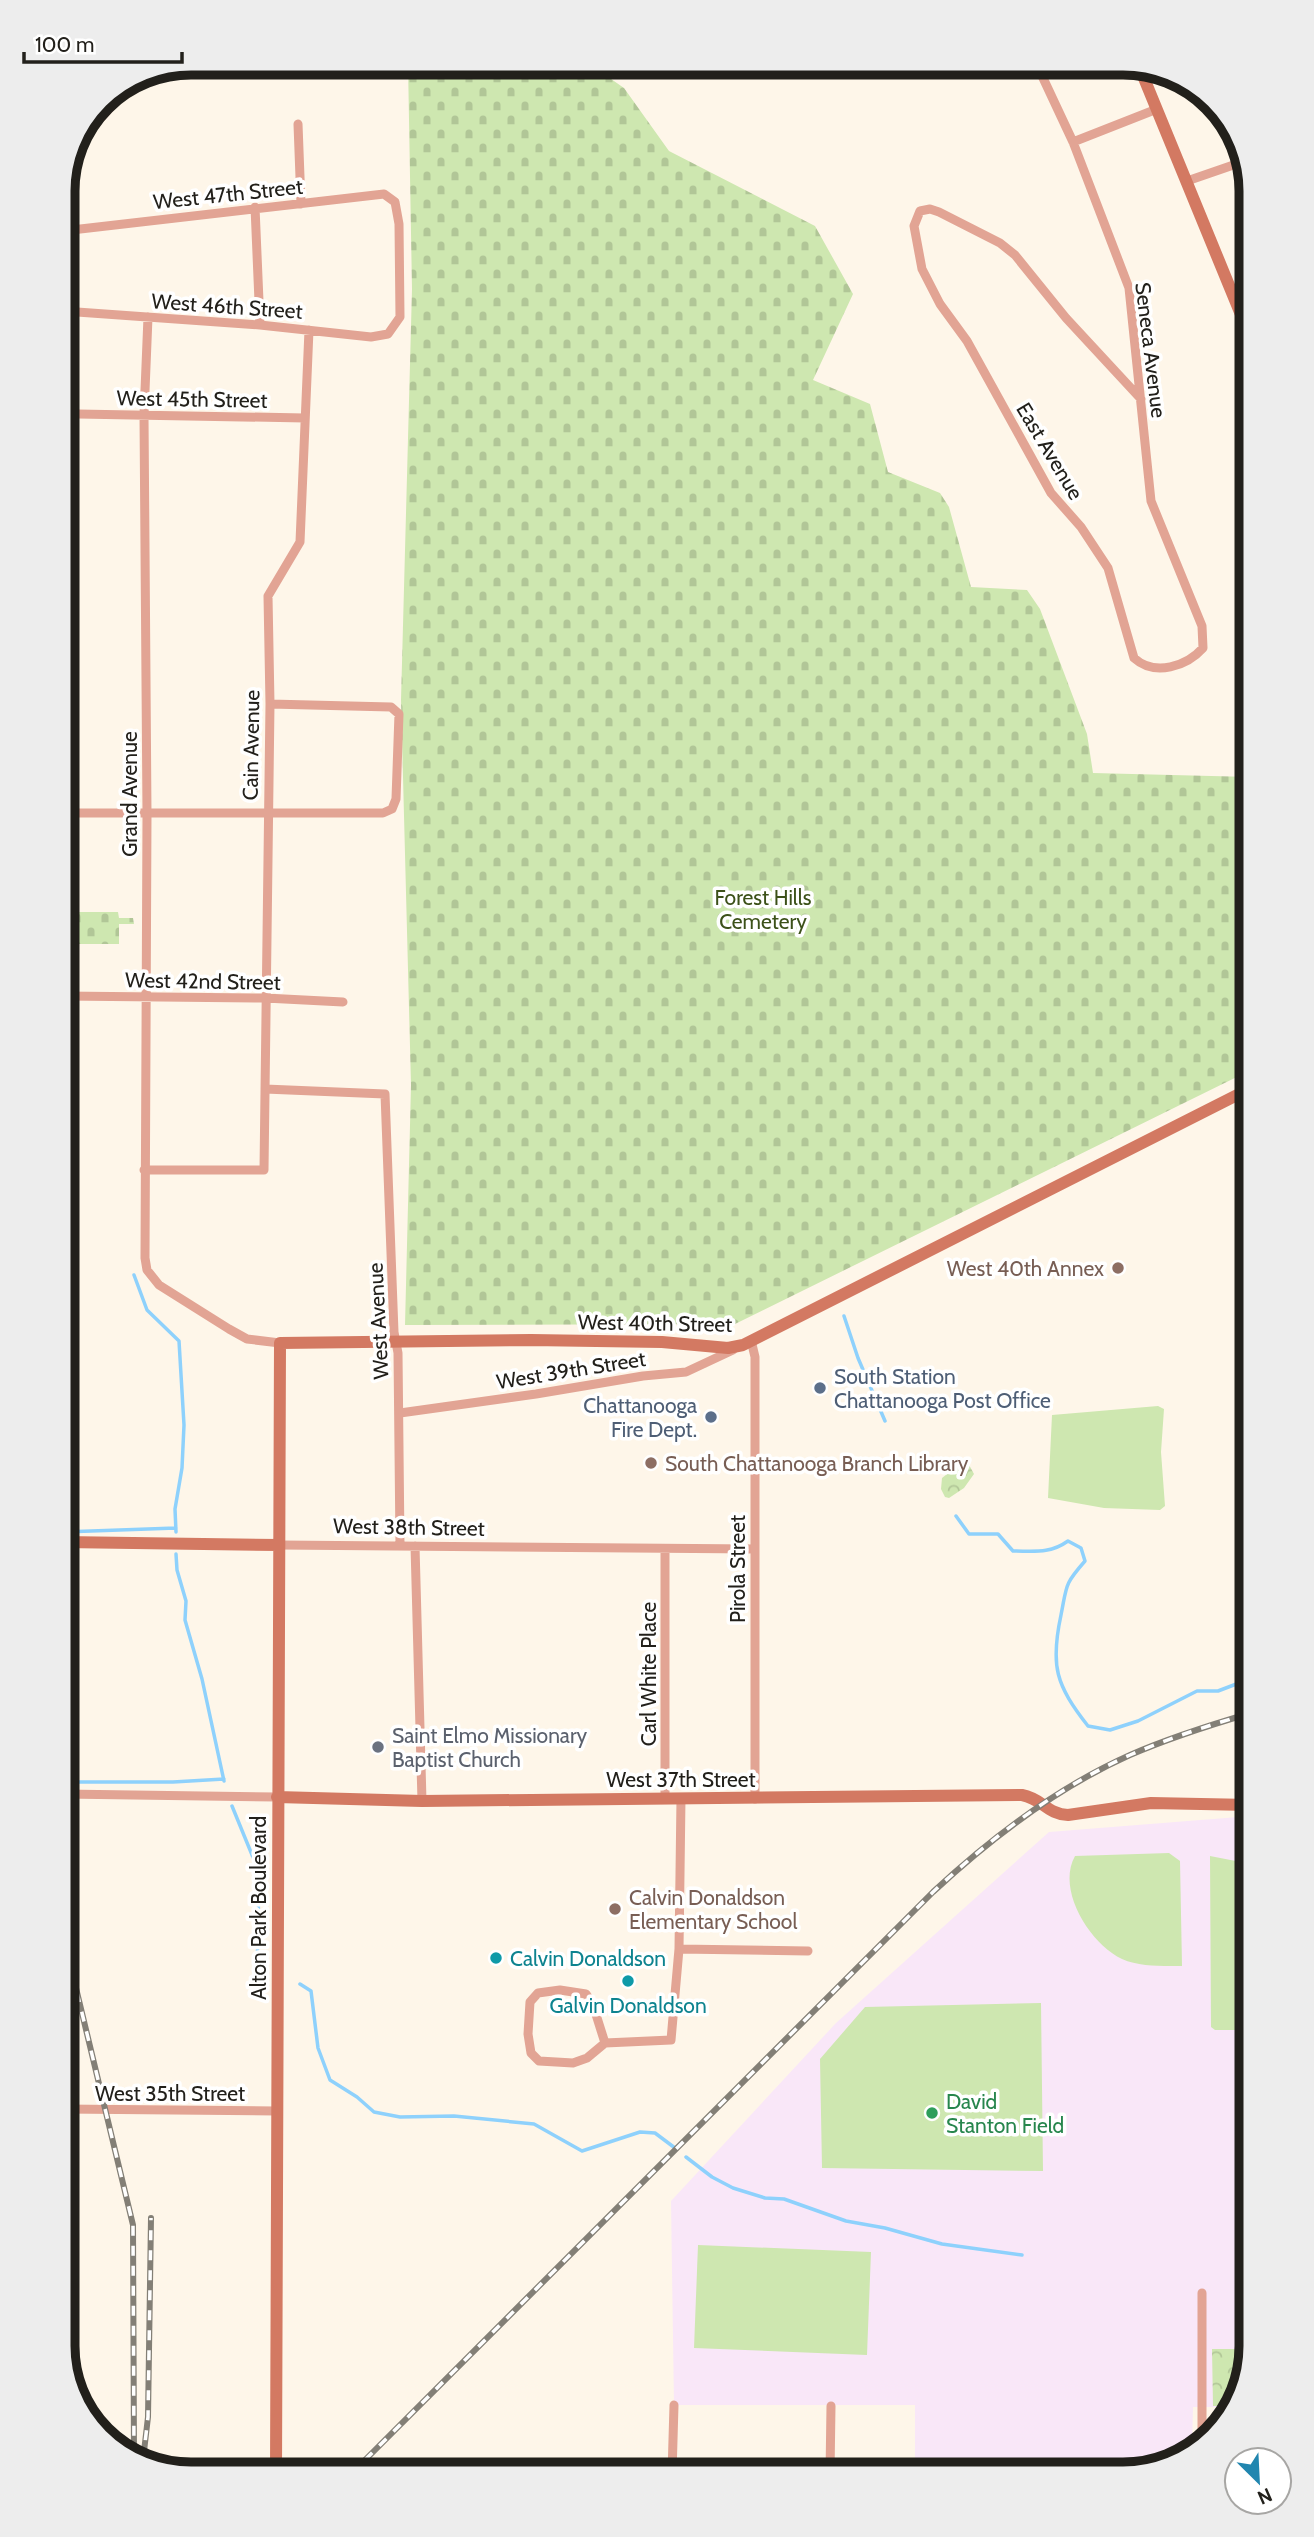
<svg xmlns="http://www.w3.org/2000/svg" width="1314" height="2537" font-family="Cabin,sans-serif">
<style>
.education{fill:#f9e7f8}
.grass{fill:#cee7b0}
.cemetery{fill:url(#cemetery-stones)}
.park{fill:url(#park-crowns)}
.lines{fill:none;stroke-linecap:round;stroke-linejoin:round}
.stream{stroke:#8ed1fc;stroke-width:3.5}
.street{stroke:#e2a494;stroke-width:9}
.secondary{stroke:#d37962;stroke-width:12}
.rail-casing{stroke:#837f76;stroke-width:6}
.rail{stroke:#fff;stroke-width:3.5;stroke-dasharray:10;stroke-linecap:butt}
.education-dot{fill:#8d6e63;stroke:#fff;stroke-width:2.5}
.service-dot{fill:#5c6f8a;stroke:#fff;stroke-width:2.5}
.worship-dot{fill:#6b7280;stroke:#fff;stroke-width:2.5}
.culture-dot{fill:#0f9aa8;stroke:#fff;stroke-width:2.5}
.leisure-dot{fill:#2e9e5b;stroke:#fff;stroke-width:2.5}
.labels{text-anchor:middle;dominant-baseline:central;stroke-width:7;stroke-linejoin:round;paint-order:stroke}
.street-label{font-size:21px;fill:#22201b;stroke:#fff}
.park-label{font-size:21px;fill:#3c5119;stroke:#fff}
.education-label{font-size:21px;fill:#785e54;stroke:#fff;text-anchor:start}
.service-label{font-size:21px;fill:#4e5e75;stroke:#fff;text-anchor:start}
.worship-label{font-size:21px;fill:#5b616d;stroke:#fff;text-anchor:start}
.culture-label{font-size:21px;fill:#0d838f;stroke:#fff;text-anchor:start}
.leisure-label{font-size:21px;fill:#27864d;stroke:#fff;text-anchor:start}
.rim{fill:none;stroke:#22201b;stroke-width:9}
</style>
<defs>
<pattern id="cemetery-stones" width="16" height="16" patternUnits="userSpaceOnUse" patternTransform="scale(1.75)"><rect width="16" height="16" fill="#cee7b0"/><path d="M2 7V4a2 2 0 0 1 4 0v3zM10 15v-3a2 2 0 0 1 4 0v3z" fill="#b1c697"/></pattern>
<pattern id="park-crowns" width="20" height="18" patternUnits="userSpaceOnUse" patternTransform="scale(1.75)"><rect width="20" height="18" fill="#cee7b0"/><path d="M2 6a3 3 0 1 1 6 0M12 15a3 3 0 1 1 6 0" fill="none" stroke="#b1c697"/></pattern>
</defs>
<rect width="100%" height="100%" fill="#fef6e9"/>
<path class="education" d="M1251 1816V2346L1232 2407H1193L1192 2447 1171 2464 1122 2474H915V2405H674L671 2201 836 2023 1049 1832Z"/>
<path class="grass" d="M1158 1406 1164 1409 1161 1452 1165 1506 1160 1510 1104 1508 1048 1498 1052 1415Z
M1169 1853 1180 1861 1182 1966C1163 1966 1140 1967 1122 1959 1090 1944 1056 1890 1075 1856Z
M1210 1856 1251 1864V2030H1215L1211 2027Z
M1041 2003 1043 2171 822 2168 820 2059 865 2007Z
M698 2245 871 2252 867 2355 694 2348Z"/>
<path class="cemetery" d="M408 63H588L624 88 669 151 815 226 853 294 813 380 870 404 888 472 940 493 949 507 971 587 1027 590 1040 609 1087 734 1093 773 1251 777V1070L735 1324 405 1325 411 1085 401 700 412 289Z
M63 912H118L119 918H133L134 924H119V944H63Z"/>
<path class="park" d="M961 1463H968L974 1474 964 1488 949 1498 945 1497 941 1489 942 1478Z
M1250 2349 1232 2406H1213L1212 2349Z"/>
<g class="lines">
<path class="stream" d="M134 1275 147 1310 179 1341 184 1425 182 1468 175 1509 176 1532
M844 1316 858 1358 885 1421
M956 1516 969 1534H998L1013 1551C1034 1551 1050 1554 1068 1541L1081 1548 1085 1561C1064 1585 1067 1585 1061 1615 1050 1666 1056 1685 1088 1726L1110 1730 1138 1721 1197 1691H1218L1239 1683 1251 1674
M63 1532 176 1528
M176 1554 177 1570 186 1601 185 1620 202 1679 224 1781
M63 1782H173L224 1779
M232 1806 259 1872 257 1980
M300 1984 311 1991 318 2048 330 2080 357 2097 374 2112 400 2117 454 2116 534 2124 582 2151 640 2132 655 2133 675 2148
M686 2157 712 2177 733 2188 765 2198 784 2199 846 2221 885 2228 942 2244 1022 2255"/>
<path class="street" d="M1036 63 1073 142 1129 288 1151 501 1202 626 1203 648C1187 666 1155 677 1134 658L1108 568 1081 527 1051 493 967 341 940 304 922 269 914 226 920 211 930 209 939 212 1000 243 1015 255 1066 318 1141 399
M298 124 301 204
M85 135 141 74
M1073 142 1157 109
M1187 181 1245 161
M255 207 260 325
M63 311 260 325 371 337 388 334 400 317 399 224 395 202 384 194 63 231
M148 317 144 415 147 814 145 1258 147 1270 159 1285 229 1329 247 1339 280 1343
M78 414 305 418
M63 813H383L392 809 396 799 399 714 391 707 270 704
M63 996 265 998 343 1002
M265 1089 385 1094 394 1332 398 1353 400 1545
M144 1170H264L270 704 268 596 300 542 309 330
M751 1340 755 1357V1799
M400 1413 536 1394 643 1376 686 1372 733 1350
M279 1545 755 1549
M415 1546 422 1801
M63 1794 277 1797
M665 1798V1549
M679 1949 808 1951
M605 2043 593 2005 586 1994 560 1990 538 1993 530 2002 528 2034 531 2053 539 2061 573 2063 587 2058 605 2043 671 2040 679 1949 681 1798
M63 2109 276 2111
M1202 2440V2293
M672 2474 674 2405
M830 2474 831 2406"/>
<path class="secondary" d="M1139 66 1251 339
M63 1542 279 1545
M277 1797 422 1801 1022 1795C1043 1799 1047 1814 1068 1815L1151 1803 1251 1805
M276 2474 280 1343 531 1340 662 1342 728 1348 743 1345 1251 1088"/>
<defs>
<path id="rail" d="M63 1934 133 2225 134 2457
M143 2460 148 2417 151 2218
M351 2474 933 1892C991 1838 1056 1788 1130 1755 1169 1738 1210 1725 1251 1713"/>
</defs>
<use href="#rail" class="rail-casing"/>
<use href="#rail" class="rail"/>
</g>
<g class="education-dot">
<circle cx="1118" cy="1268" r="7"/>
<circle cx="651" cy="1463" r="7"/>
<circle cx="615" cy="1909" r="7"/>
</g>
<g class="service-dot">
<circle cx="820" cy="1388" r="7"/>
<circle cx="711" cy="1417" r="7"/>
</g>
<circle class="worship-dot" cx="378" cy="1747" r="7"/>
<g class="culture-dot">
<circle cx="496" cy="1958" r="7"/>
<circle cx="628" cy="1981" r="7"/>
</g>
<circle class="leisure-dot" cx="932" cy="2113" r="7"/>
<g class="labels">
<g class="street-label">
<text transform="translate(228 194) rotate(-6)">West 47th Street</text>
<text transform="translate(227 306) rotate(4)">West 46th Street</text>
<text transform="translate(1151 350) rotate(83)">Seneca Avenue</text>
<text transform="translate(192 399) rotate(1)">West 45th Street</text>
<text transform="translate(1050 451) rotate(59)">East Avenue</text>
<text transform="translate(251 745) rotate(-89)">Cain Avenue</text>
<text transform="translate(129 794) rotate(-90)">Grand Avenue</text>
<text transform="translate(203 981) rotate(1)">West 42nd Street</text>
<text transform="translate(378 1321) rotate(-93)">West Avenue</text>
<text transform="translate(655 1323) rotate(1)">West 40th Street</text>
<text transform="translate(571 1370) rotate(-9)">West 39th Street</text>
<text transform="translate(409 1527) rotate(1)">West 38th Street</text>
<text transform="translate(737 1569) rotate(-90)">Pirola Street</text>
<text transform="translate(648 1674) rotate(-90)">Carl White Place</text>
<text x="681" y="1779">West 37th Street</text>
<text transform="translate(258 1908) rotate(-90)">Alton Park Boulevard</text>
<text x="170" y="2093">West 35th Street</text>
</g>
<g class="park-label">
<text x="763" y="897">Forest Hills<tspan x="763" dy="24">Cemetery</tspan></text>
</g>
<g class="education-label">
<text x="1104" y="1268" text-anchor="end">West 40th Annex</text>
<text x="665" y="1463">South Chattanooga Branch Library</text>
<text x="629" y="1897">Calvin Donaldson<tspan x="629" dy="24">Elementary School</tspan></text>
</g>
<g class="service-label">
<text x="834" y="1376">South Station<tspan x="834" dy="24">Chattanooga Post Office</tspan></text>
<text x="697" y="1405" text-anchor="end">Chattanooga<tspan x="697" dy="24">Fire Dept.</tspan></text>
</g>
<g class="worship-label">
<text x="392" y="1735">Saint Elmo Missionary<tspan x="392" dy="24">Baptist Church</tspan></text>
</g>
<g class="culture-label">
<text x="510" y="1958">Calvin Donaldson</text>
<text x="628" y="2005" text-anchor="middle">Galvin Donaldson</text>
</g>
<g class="leisure-label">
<text x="946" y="2101">David<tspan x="946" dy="24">Stanton Field</tspan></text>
</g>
</g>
<path d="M0 0H1314V2537H0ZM191 75H1123A116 116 0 0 1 1239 191V2346A116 116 0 0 1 1123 2462H191A116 116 0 0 1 75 2346V191A116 116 0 0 1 191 75Z" fill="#ededed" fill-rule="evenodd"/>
<path class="rim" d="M191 75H1123A116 116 0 0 1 1239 191V2346A116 116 0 0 1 1123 2462H191A116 116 0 0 1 75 2346V191A116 116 0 0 1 191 75Z"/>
<g transform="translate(1258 2481) rotate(156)"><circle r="33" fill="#ffffff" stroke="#a7a6a4" stroke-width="2"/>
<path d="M0-5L12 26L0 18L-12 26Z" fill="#2186af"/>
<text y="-10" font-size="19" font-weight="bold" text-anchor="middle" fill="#22201b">N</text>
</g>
<path d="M24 52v10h158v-10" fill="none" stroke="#22201b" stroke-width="3.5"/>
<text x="35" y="52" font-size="21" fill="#22201b" stroke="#ffffff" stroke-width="5" paint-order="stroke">100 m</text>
</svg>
